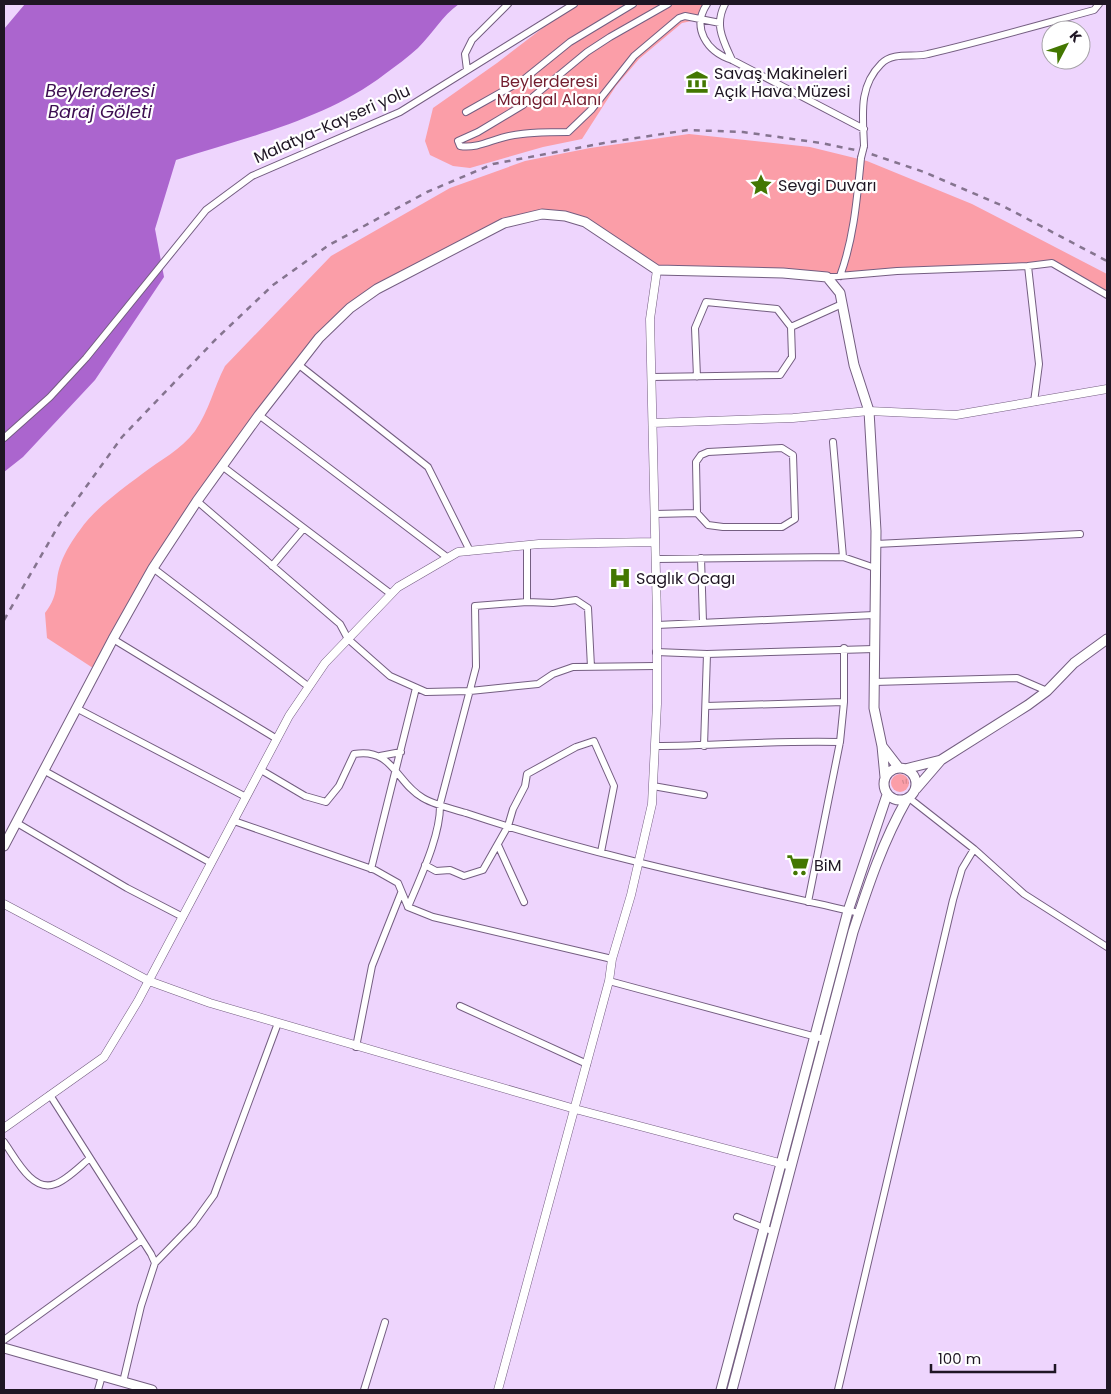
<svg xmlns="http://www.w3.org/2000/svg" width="1111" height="1394" font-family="Poppins,sans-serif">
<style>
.grass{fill:url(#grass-tufts)}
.park{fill:#fb9ea8}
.water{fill:#ab65ce}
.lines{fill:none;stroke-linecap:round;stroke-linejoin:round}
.minor-casing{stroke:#745e81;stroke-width:8}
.tertiary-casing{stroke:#745e81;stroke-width:9}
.secondary-casing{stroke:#745e81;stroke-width:11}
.minor{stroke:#fff;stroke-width:6}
.tertiary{stroke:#fff;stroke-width:8}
.secondary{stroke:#fff;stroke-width:9}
.rail{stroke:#85748f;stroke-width:2.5;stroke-dasharray:6 6;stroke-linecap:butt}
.minor-bridge-casing{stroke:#745e81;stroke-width:8;stroke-linecap:butt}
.minor-bridge{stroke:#fff;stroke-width:6}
.labels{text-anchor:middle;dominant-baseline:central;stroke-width:4.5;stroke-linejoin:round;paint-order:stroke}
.poi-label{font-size:16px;fill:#1f1624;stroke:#fff;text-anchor:start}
.park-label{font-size:16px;fill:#721d2e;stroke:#fff}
.street-label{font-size:16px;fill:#1f1624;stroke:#fff}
.water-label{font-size:18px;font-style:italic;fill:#3d0e51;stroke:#fff}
</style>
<defs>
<pattern id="grass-tufts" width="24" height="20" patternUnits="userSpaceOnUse" patternTransform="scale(1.25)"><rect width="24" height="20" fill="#fb9ea8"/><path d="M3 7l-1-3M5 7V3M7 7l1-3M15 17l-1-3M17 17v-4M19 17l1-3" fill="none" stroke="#d78790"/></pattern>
</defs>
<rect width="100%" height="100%" fill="#eed5fd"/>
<path class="grass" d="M891 783a9 9 0 1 1 18 0a9 9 0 1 1-18 0Z"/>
<path class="park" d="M574 4H707L701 19 682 23 639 59 616 86 582 139 543 147 470 168 453 166 430 155 425 141 433 108 497 63Z
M689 134 810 147 867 161 972 204 1107 274V296L1052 263 827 277 657 270 605 234 565 216 522 217 377 289 335 321 205 490 96 670 47 638 45 613C61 592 53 584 61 563 65 552 73 539 80 530 93 510 122 489 142 474 160 460 181 450 195 431 209 411 214 387 225 366L331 256 450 188 525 161 590 148Z"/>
<path class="water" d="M25 4H459C442 16 433 33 418 48 408 57 396 66 385 74 325 120 247 137 176 160L155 229 164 277 95 380 23 457 4 472V29Z"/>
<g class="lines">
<defs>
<path id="minor" d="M668 4 610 37 587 52 523 105 478 132 458 141 460 146C477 149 493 139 509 136 529 132 548 132 568 132L592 109 634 56 679 18 685 16 720 23
M707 4C691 28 707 52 732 60L864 129
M725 4C714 25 723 40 732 60
M467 70 465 54 472 40 508 4
M466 112 523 80 570 42 633 4
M864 146C863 116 858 87 881 64 893 51 914 58 928 54 984 41 1039 25 1094 10L1099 4
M1028 266 1052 263 1107 295
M840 276C854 238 857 198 861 158
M827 277 897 271 1028 266 1039 364 1034 402
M299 365 428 467 470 551
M652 377 780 375 792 357 791 327 842 304
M697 377 695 328 706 302 777 309 791 327
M259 415 448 558
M4 438 50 397 86 358 206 210 252 176 400 112 574 4
M833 442 843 557
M222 466 391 594
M197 501 340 624 348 639 390 676 426 692 470 691 538 684 553 674 573 667 656 666
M655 514 697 513 708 525 723 527H782L795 519 793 455 782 448 708 452 701 455 696 462 697 513
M876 544 1080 534
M701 558 703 622
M656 559 843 557 875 568
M272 566 304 528
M153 568 309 687
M527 602 553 603 576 600 588 608 591 667
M657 625 874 615
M113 639 277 739
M656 652 707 654 874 649
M874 682 1017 678 1047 691
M706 706 844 702
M76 708 246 797
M655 746C717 746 778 740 840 742
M704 746 707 654
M380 756 401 752
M43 770 211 863
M261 770 305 796 326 802 339 786 354 754C393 747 396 783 423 798 435 805 452 809 466 813 594 856 727 883 859 913
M653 786 704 795
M909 798 974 849 1024 894 1107 947
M234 821 375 870 398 883 408 907 433 917 612 959
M17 823 127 888 183 917
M498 845 524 902
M425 865 436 871 450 870 464 876 483 870 508 826 513 809 525 786 527 774 576 747 594 741 614 786 601 852
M371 869 416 688
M808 902 840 742 844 702V648
M408 907C420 878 441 835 440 804L476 667 475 606 527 602V545
M609 981 824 1039
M460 1006 587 1064
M356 1047 372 966 401 893
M50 1095 151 1254 155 1263
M4 1142C15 1157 32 1193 55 1184 67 1180 80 1166 90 1158
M737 1217 774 1232
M4 1340 142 1240
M123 1382 141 1306 155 1263 193 1224 214 1195 278 1023
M98 1390 102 1376
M364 1390 385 1322
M838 1390 953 900 962 869 974 849"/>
<path id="tertiary" d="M653 423 793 418 869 411 956 415 1107 389
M4 904 149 981 210 1003 575 1109 791 1166
M4 1128 104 1057 138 1001 289 716 325 663 398 587 458 552 539 544 655 542
M498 1390 609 981 612 959 631 895 652 804 657 704V618L650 319 657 270"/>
<path id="secondary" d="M941 760 1028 705 1047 691 1074 663 1107 639
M884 784a16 16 0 1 1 32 0a16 16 0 1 1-32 0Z
M905 769 941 760 916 789
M885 777 882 746 899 768
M4 846 113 639 153 568 197 501 259 415 319 338 350 308 377 289 504 223 542 214 565 216 585 222 657 270 783 273 827 277 840 293 854 365 869 411 876 531 874 708 882 746
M4 1348 152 1390
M721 1390 848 911 887 795
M732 1390 853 932C868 886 883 841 907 799"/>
</defs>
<use href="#minor" class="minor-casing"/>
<use href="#tertiary" class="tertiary-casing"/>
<use href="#secondary" class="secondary-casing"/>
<use href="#minor" class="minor"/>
<use href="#tertiary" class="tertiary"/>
<use href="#secondary" class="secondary"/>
<path class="rail" d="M4 620 60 523 122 437 217 338 273 285 329 245 427 192 493 164 604 143 688 130 743 132 821 143 865 152 924 172 1003 206 1107 261"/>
<defs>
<path id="minor-bridge" d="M861 158 864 146"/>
</defs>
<use href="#minor-bridge" class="minor-bridge-casing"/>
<use href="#minor-bridge" class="minor-bridge"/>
</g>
<defs>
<symbol id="museum-bare" viewBox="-9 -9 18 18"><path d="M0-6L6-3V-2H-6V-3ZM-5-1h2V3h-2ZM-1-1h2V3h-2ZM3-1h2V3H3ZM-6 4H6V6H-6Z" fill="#437701" stroke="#fff" stroke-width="2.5" paint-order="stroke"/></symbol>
<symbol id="sight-bare" viewBox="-9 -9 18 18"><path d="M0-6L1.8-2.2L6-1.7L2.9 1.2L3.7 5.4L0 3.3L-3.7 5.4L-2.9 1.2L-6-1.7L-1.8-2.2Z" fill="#437701" stroke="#fff" stroke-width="2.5" paint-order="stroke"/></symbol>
<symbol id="hospital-bare" viewBox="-9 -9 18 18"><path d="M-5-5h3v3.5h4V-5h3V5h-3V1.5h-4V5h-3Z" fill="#437701" stroke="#fff" stroke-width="2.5" paint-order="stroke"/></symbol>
<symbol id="supermarket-bare" viewBox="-9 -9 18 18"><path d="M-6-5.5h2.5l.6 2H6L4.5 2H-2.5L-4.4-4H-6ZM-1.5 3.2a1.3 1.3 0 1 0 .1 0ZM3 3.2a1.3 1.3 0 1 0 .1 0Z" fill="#437701" stroke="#fff" stroke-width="2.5" paint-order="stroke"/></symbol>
</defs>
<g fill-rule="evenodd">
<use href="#museum-bare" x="681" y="66" width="32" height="32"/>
<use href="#sight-bare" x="745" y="169" width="32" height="32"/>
<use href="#hospital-bare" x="604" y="562" width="32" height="32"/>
<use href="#supermarket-bare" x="782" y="849" width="32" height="32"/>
</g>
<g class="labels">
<g class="poi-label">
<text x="714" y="73">Savaş Makineleri<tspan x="714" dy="18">Açık Hava Müzesi</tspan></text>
<text x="778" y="185">Sevgi Duvarı</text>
<text x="636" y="578">Saglık Ocagı</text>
<text x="814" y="865">BiM</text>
</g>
<g class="park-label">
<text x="549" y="81">Beylerderesi<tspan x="549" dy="18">Mangal Alanı</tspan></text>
</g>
<g class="street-label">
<text transform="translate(332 124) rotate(-24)">Malatya-Kayseri yolu</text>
</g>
<g class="water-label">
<text x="100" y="90">Beylerderesi<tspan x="100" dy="21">Baraj Göleti</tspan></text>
</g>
</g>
<rect width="1111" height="1394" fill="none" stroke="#1f1624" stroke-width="10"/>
<g transform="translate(1066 45) rotate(49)"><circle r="24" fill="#ffffff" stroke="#a5a2a7"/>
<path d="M0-4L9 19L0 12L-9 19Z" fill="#437701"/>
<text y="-8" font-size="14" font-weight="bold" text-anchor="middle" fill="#1f1624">K</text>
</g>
<path d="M931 1364v8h124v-8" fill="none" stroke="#1f1624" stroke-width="2.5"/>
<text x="938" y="1364" font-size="15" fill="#1f1624" stroke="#ffffff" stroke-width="4" paint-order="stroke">100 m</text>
</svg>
